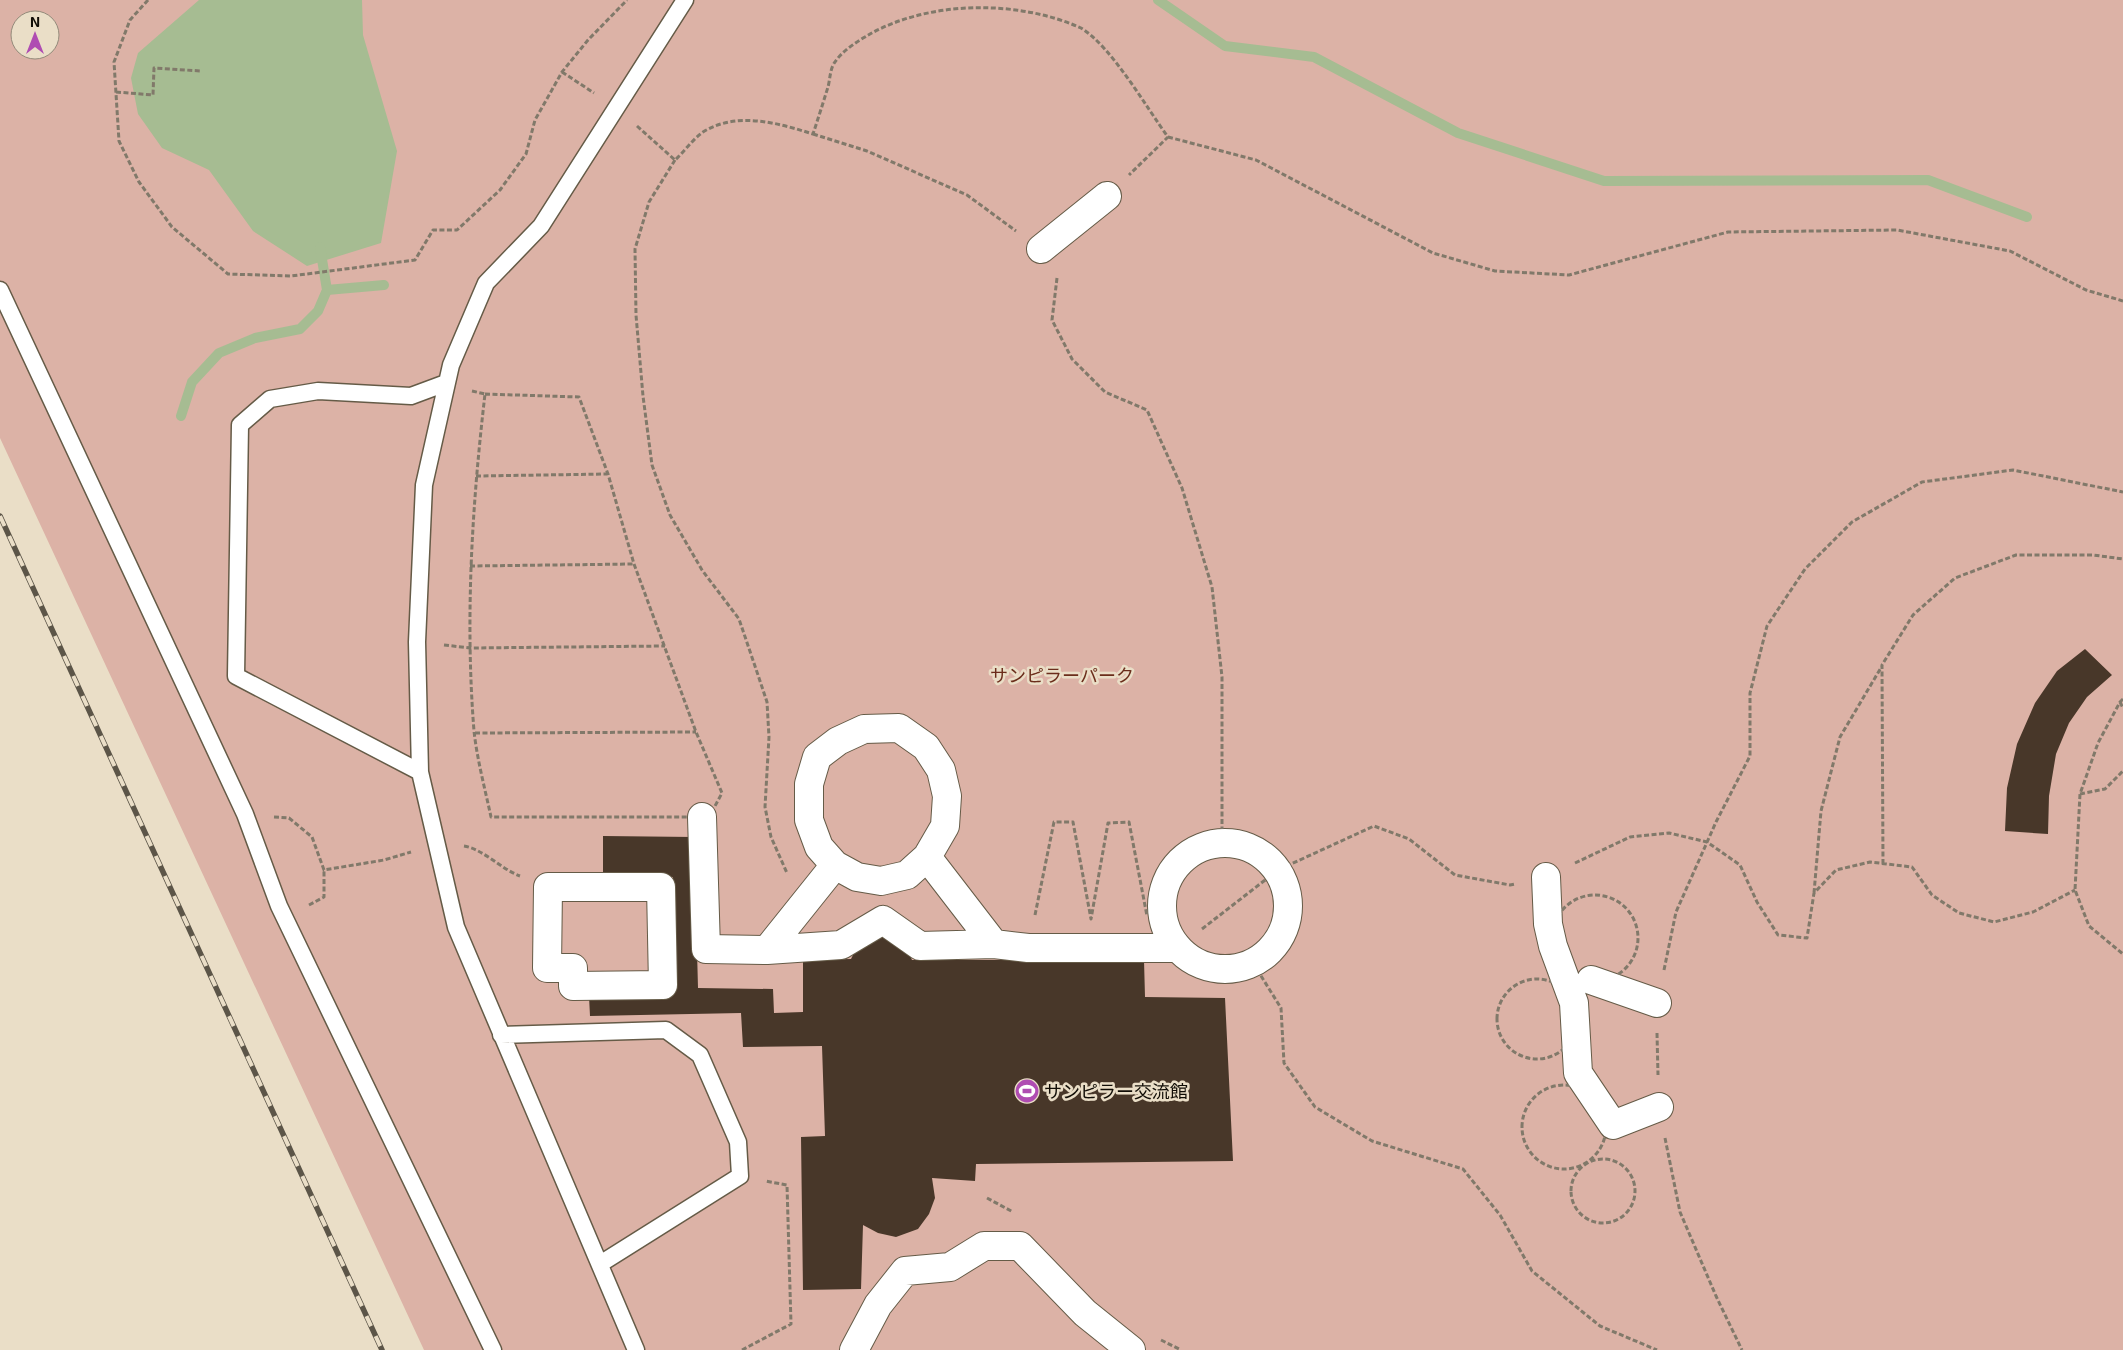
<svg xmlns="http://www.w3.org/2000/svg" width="2123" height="1350" font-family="'Exo 2','Noto Sans JP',sans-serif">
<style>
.green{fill:#dcb2a6;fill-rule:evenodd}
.water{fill:#a6bc92}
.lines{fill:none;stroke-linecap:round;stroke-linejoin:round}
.stream{stroke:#a6bc92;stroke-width:10}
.building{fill:#483729}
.lane-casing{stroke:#655b47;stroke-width:19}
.street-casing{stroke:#655b47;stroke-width:30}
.path{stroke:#81796a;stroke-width:3;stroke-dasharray:5 2.5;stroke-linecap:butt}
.lane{stroke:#fff;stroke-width:16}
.street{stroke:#fff;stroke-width:28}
.rail-casing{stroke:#5c5548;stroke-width:5.5}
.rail{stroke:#eadec7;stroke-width:4;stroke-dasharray:11;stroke-linecap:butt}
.labels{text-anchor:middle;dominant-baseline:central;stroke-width:5;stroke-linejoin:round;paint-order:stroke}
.park-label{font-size:18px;fill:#6b2d1b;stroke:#eadec7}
.poi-label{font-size:18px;fill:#110d06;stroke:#eadec7;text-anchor:start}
</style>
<rect width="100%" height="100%" fill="#eadec7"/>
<path class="green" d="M0 0H2123V1350H424L0 438ZM20 20H50V50H20Z"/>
<path class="water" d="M199 0H362L363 35 397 151 381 243 307 266 253 231 209 170 162 148 138 114 131 78 138 53Z"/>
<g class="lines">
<path class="stream" d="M1158 0 1225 46 1314 57 1458 133 1604 181 1928 180 2027 217
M327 290 384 285
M181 416 192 382 219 353 255 338 300 329 318 311 327 290 320 247"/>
</g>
<path class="building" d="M2085 649 2112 675 2087 697 2069 723 2056 754 2049 796 2048 834 2005 831 2007 788 2017 744 2035 703 2057 671Z
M603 836 694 837 698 988 773 989 774 1013 803 1012V960L851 959 863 935 902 936 912 960H1144L1145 997 1225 998 1233 1161 976 1164 975 1181 932 1178 935 1198 929 1214 918 1229 896 1237 878 1233 863 1225 861 1289 803 1290 801 1137 825 1136 822 1046 743 1047 741 1013 590 1016 589 996 673 993V877L603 875Z"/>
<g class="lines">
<defs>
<path id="lane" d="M0 290 245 814 279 906 493 1350
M420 772 236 676 240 425 270 399 318 391 411 396 446 383
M501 1035 666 1030 700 1055 738 1142 740 1176 600 1264
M636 1350 456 927 420 772 417 642 424 485 451 365 486 283 541 226 685 0"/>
<path id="street" d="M1041 249 1107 196
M702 817 706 949 767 950 841 945 883 920 920 946 994 944 1028 948H1177
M1162 906a63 63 0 1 1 126 0a63 63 0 1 1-126 0Z
M835 865 819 847 809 820V784L817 757 838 741 864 729 899 728 926 747 941 770 947 796 945 826 927 857
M1546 877 1548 924 1553 946 1574 1003 1578 1073 1613 1125 1659 1107
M548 887H661L663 985 573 986V968H547Z
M767 950 835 865 857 877 881 881 907 875 927 857 994 944
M1591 980 1657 1003
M854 1350 878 1305 905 1271 950 1267 984 1246H1020L1085 1313 1131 1350"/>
</defs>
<use href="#lane" class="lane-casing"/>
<use href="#street" class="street-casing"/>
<path class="path" d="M148 0 130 20 114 62 119 141 139 182 172 227 228 274 291 276 415 260 433 230H457L500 190 526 154 535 120 562 72 588 40 627 0
M562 72 594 93
M116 92 153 95 154 68 201 71
M637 126 675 160C684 152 693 139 703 132 737 111 778 123 813 134 818 119 823 103 828 87 830 80 830 68 835 62 843 50 858 41 870 34 931 0 1019 0 1081 28 1112 47 1146 107 1168 137L1129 175
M813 134 867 151 967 195 1016 231
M1168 137 1256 160 1433 253 1495 271 1569 275 1728 232 1897 230 2010 251 2086 290 2123 301
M675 160 649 202 635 249 636 315 643 396 652 465 670 515 702 570 739 619 758 675 767 702 769 737 765 807 771 837 787 873
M1057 278 1052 320 1072 359 1105 392 1147 410 1182 488 1212 587 1222 677V843
M472 391 485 394
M485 394 579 397 608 474 634 564 696 732 722 793 715 806 702 817H491C485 789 477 759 474 731 465 619 472 506 485 394Z
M476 476 608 474
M470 566 634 564
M444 645 470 648 665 646
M2123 699 2120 702 2098 743 2080 794 2075 890 2089 926 2123 954
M2120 702 2123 708
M475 733 696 732
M2080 794 2105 789 2123 771
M274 817 289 818 312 837 324 870 384 860 411 852
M464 846C483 849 501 869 520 876
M1575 863 1630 837 1669 833 1707 842 1740 865 1757 902 1778 935 1807 938 1814 893 1836 870 1870 862 1912 867 1932 895 1959 913 1994 922 2033 912 2075 890
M1883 864 1882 665 1913 615 1955 578 2016 555H2093L2123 559
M1814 893 1821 811 1840 737 1882 666
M1552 938a43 43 0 1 1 86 0a43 43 0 1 1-86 0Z
M309 905 324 897V870
M1035 915 1054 822H1073L1091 919 1108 823 1129 822 1147 916
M1202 929 1278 870 1374 826 1409 839 1455 875 1510 885 1515 884
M1253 963 1281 1008 1284 1063 1315 1107 1372 1141 1463 1169 1500 1215 1532 1271 1600 1326 1657 1350
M1664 970 1676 912 1716 822 1750 756V693L1767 626 1805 569 1852 522 1922 482 2013 470 2123 492
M1497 1019a40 40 0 1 1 80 0a40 40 0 1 1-80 0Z
M1657 1033 1658 1075
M1522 1127a42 42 0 1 1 84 0a42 42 0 1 1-84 0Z
M1665 1138 1680 1212 1716 1296 1742 1350
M1571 1191a32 32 0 1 1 64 0a32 32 0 1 1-64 0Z
M987 1198 1013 1212
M1161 1340 1181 1350
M742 1350 791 1324 787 1185 765 1181"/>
<use href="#lane" class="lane"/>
<use href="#street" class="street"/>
<defs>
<path id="rail" d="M0 516 382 1350"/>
</defs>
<use href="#rail" class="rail-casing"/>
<use href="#rail" class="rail"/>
</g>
<defs>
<symbol id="stadium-disc" viewBox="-11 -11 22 22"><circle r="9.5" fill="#af4cb2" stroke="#eadec7"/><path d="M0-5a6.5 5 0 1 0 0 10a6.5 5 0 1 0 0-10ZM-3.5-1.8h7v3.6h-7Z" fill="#fff"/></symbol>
</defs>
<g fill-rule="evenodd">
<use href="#stadium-disc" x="1013" y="1077" width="28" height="28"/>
</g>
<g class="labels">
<g class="park-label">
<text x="1062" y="675">サンピラーパーク</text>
</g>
<g class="poi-label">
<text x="1044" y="1091">サンピラー交流館</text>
</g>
</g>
<g transform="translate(35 35)"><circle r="24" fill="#eadec7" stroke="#938a7a"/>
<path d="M0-4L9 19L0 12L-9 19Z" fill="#af4cb2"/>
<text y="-8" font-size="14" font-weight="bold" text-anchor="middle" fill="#110d06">N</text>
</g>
</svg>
